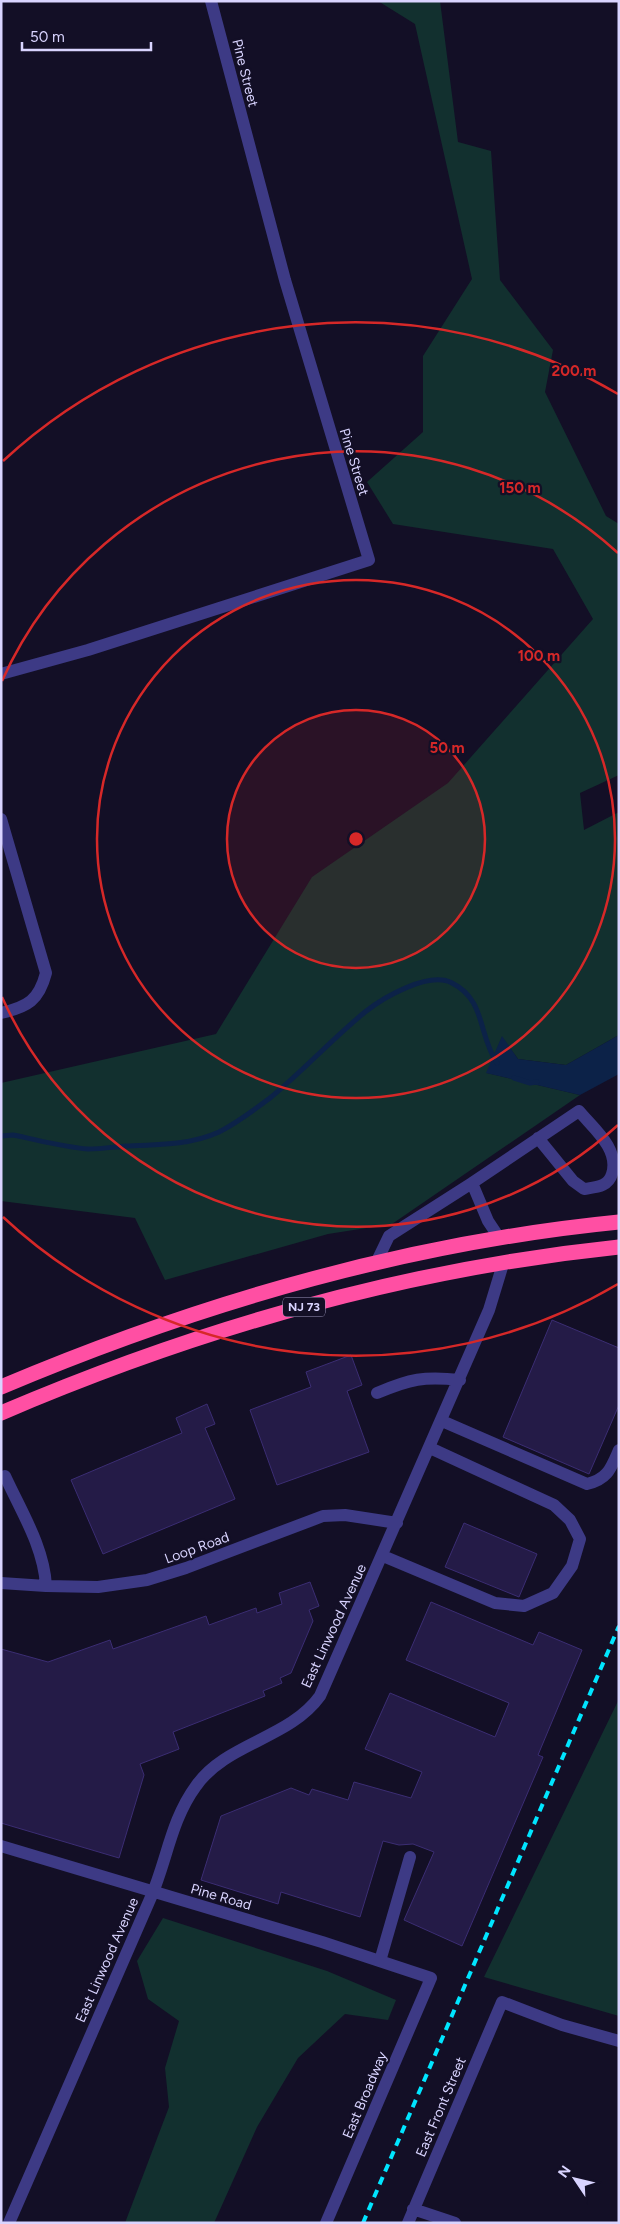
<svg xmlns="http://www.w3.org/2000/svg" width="620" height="2224" font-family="Figtree,sans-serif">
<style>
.green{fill:#12302f}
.water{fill:#0c2248}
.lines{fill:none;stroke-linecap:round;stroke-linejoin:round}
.stream{stroke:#0c2248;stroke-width:5}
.building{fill:#241b47;stroke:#3b2d73}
.minor{stroke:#3d3a85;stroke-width:12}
.highway{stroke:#ff4fa3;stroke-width:15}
.rail{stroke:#00e5ff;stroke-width:4;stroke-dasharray:8 6;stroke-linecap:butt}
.ring{fill:none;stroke:#d62828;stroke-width:2.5}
.labels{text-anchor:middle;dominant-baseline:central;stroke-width:4.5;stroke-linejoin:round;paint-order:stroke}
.shield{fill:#130f26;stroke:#9e99be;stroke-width:1}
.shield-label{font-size:12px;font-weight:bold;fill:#d9d4ff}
.street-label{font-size:14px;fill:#d9d4ff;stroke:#130f26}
.centre{fill:#d62828;stroke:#130f26;stroke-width:2.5}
.ring-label{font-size:15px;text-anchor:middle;font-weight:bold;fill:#d62828;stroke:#130f26;stroke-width:4.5;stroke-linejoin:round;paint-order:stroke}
</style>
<rect width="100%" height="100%" fill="#130f26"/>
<path class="green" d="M378 1H440L458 142 491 151 500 280 553 350 545 392 606 516 619 524V775L580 793 584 830 619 812V1035L566 1065 518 1059 502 1037 487 1073 580 1095 392 1224 328 1234 165 1280 135 1218 1 1201V1083L216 1034 312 877 448 783 593 619 553 549 393 524 367 482 423 432V356L472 279 415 24Z
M619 1699V2016L484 1977Z
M163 1918 327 1971 396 2000 388 2020 345 2014 298 2058 257 2127 214 2223H125L169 2107 165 2068 179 2021 148 1999 137 1961Z"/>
<path class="water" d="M619 1035V1074L580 1095 486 1073 502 1036 518 1059 566 1065Z"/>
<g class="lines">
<path class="stream" d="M514 1078 530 1083 537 1082
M1 1136 13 1135C38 1140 63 1147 88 1149 101 1149 114 1147 126 1146 157 1145 191 1145 219 1132 237 1123 254 1110 270 1098 303 1071 332 1039 365 1012 384 997 429 971 452 983 486 1000 478 1035 497 1063"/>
</g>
<path class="building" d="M552 1320 619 1348V1405L589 1474 503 1437Z
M351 1355 362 1385 347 1391 369 1452 277 1485 250 1410 311 1387 306 1372Z
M207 1404 215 1424 205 1428 235 1499 103 1554 71 1480 182 1433 176 1418Z
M464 1523 537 1554 519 1597 445 1567Z
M310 1582 319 1606 309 1610 313 1621 291 1673 280 1678 282 1683 263 1691 265 1696 173 1732 179 1749 140 1764 144 1775 119 1858 1 1823V1649L48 1662 110 1640 113 1649 206 1616 209 1625 256 1608 257 1613 282 1604 279 1593Z
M431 1602 533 1645 539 1632 582 1650 538 1755 543 1757 462 1946 404 1920 434 1852 413 1844 399 1845 383 1841 360 1917 281 1892 278 1904 201 1880 221 1816 291 1788 309 1795 312 1789 348 1800 354 1782 411 1798 422 1772 365 1749 390 1693 495 1737 509 1703 406 1660Z"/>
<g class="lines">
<path class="minor" d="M1 674 88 650 369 560 285 280 211 1
M1 819 46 973C39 1000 28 1007 1 1013
M472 1183 579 1111C593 1128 620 1149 612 1174 608 1187 596 1187 584 1189L573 1181 538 1138
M376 1263 389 1236 472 1183 488 1221 500 1239
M377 1393C410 1379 424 1376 460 1380
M442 1421 587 1484C608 1479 611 1468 619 1450
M5 1476C21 1511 44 1547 46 1586
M383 1556 495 1603 524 1606 553 1593 572 1566 580 1539 570 1520 554 1505 430 1448
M1 1583 46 1586 98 1587 147 1580 186 1568 323 1516 345 1515 397 1523
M1 1846 322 1942 431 1978 326 2223
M380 1961 410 1857
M413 2209 455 2223
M9 2223C56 2114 104 2006 151 1897 167 1860 171 1820 196 1786 226 1743 289 1739 320 1696L489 1310 503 1264
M408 2223 502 2002 562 2025 619 2041"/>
<path class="highway" d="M1 1387C197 1304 407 1243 619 1222
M1 1413C197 1329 406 1269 619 1247"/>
<path class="rail" d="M363 2223 619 1626"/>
</g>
<circle cx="356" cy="839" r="129" fill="#d62828" fill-opacity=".12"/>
<g class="ring">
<circle cx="356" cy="839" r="129"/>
<circle cx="356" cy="839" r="259"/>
<path d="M618 1125A388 388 0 0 1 2 997M2 681A388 388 0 0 1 618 553"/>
<path d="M618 1284A517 517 0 0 1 3 1217M3 461A517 517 0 0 1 618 394"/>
</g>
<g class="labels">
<rect class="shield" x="283" y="1297.5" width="42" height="19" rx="4"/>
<g class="shield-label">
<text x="304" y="1307">NJ 73</text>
</g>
<g class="street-label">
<text transform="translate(245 73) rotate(76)">Pine Street</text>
<text transform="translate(354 462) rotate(73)">Pine Street</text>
<text transform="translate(197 1548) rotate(-20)">Loop Road</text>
<text transform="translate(334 1626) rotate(-65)">East Linwood Avenue</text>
<text transform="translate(221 1897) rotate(16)">Pine Road</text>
<text transform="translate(107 1960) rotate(-66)">East Linwood Avenue</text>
<text transform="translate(365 2095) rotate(-67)">East Broadway</text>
<text transform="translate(441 2107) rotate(-67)">East Front Street</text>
</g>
</g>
<circle cx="356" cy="839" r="8" class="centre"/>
<g class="ring-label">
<text x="574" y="376">200 m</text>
<text x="520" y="493">150 m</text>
<text x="539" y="661">100 m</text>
<text x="447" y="753">50 m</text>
</g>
<rect width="620" height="2224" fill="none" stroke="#d9d4ff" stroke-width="5"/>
<g transform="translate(575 2179) rotate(305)" stroke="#130f26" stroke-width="4" paint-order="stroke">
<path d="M0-4L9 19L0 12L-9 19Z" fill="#d9d4ff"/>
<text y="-8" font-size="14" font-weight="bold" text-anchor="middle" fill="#d9d4ff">N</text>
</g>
<path d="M22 42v8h129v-8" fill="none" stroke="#d9d4ff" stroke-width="2.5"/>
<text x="30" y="42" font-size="15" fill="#d9d4ff" stroke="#130f26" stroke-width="4" paint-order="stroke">50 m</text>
</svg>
